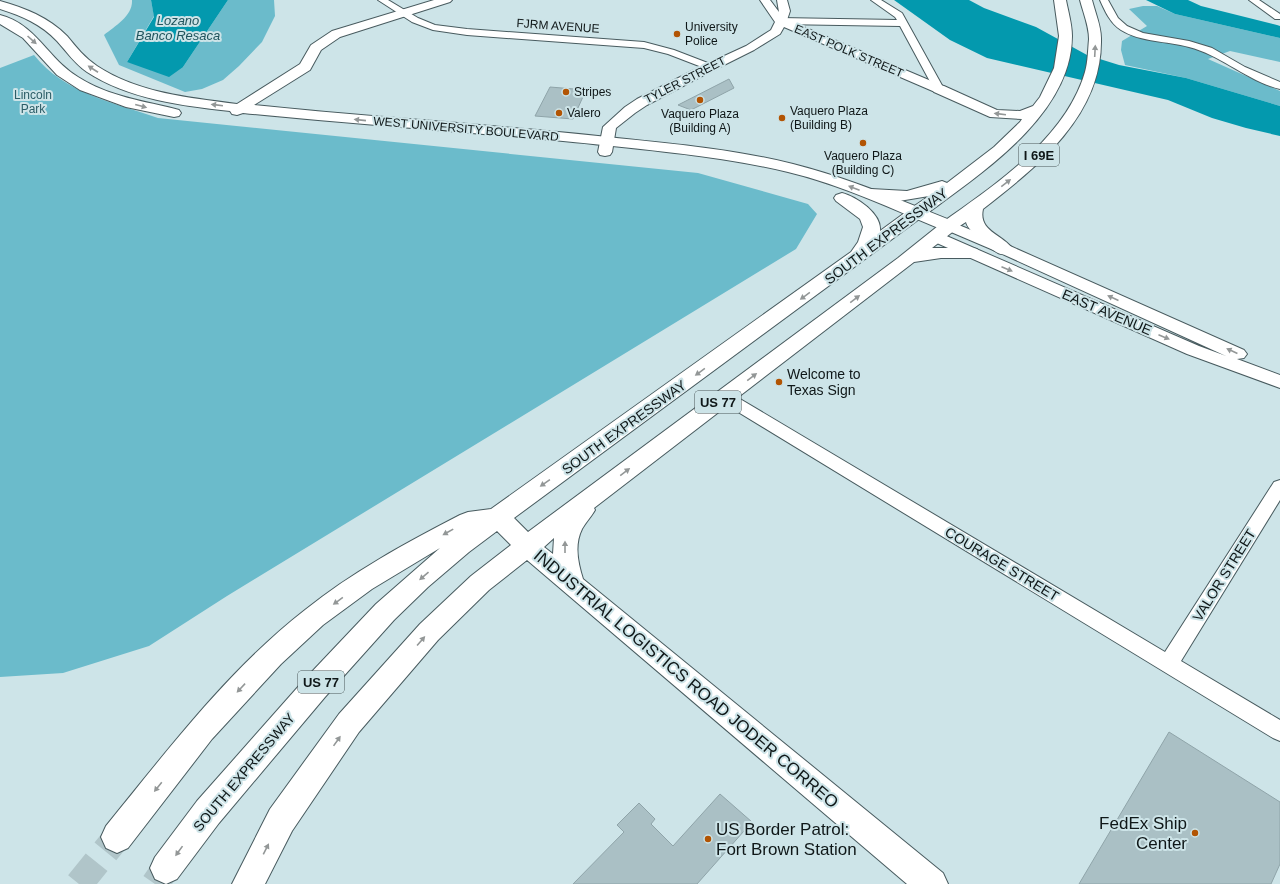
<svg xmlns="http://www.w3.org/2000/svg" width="1280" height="884" font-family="Arial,sans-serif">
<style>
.green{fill:#6bbbcb}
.water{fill:#0399ae}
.building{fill:#aac0c5;stroke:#8fa4a9}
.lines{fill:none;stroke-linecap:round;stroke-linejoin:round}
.trunk-tunnel{stroke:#b0c5c9;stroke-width:28;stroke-dasharray:28 14;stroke-linecap:butt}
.minor-casing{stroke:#485b5f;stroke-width:2}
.tertiary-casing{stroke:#485b5f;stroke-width:2}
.secondary-casing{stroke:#485b5f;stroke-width:2}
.trunk-casing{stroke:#485b5f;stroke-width:2}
.motorway-casing{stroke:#485b5f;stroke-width:2}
.minor{fill:#fff;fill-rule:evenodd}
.tertiary{fill:#fff;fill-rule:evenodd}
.secondary{fill:#fff;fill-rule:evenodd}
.trunk{fill:#fff;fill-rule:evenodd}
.motorway{fill:#fff;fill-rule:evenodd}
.oneway{fill:#939797}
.poi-dot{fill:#b25403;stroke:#cde4e8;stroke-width:1.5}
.labels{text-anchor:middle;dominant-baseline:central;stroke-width:4;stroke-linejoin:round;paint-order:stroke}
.far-street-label{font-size:12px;fill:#0f1718;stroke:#cde4e8}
.far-poi-label{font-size:12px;fill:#0f1718;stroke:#cde4e8;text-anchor:start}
.far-park-label{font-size:12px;fill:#2c5d67;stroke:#cde4e8}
.far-water-label{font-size:13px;font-style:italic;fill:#21545d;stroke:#cde4e8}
.shield{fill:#cde4e8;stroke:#485456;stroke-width:1}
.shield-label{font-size:13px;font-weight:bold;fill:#0f1718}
.street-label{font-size:14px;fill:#0f1718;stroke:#cde4e8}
.poi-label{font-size:14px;fill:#0f1718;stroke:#cde4e8;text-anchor:start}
.near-street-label{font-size:17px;fill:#0f1718;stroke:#cde4e8}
.near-poi-label{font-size:17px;fill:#0f1718;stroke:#cde4e8;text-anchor:end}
</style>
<rect width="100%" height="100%" fill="#cde4e8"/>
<path class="green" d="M132 0H151L154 16 127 62 183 67 228 0H274L275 16 262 42 239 66 223 80 202 89 185 92 119 65 104 35C115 26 133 16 132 0Z
M1143 6H1157L1175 14 1280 38V62L1230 51 1208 59 1280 91V106L1186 78 1125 65 1121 50 1122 41 1147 26 1129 9Z
M34 55C64 93 115 103 158 118L698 173 808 204 817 214 796 249 227 596 149 646 63 673 0 677V68Z"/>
<path class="water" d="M151 0H228L183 67 169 77 127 62 154 17Z
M894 0H969L984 8 1036 27 1087 55 1119 65 1186 78 1280 106V136L1246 128 1212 118 1168 100 987 58 950 40Z
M1146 0H1188L1201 6 1277 25 1280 26V38L1175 14Z"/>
<path class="building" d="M729 79 734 88 691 110 678 105Z
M550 87 586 90 573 119 535 116Z
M1169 732 1280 802V864L1271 884H1079Z
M720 794 752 822 697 884H573L624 832 617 825 639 803 655 819 651 824 673 846Z"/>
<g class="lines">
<path class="trunk-tunnel" d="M79 884 117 837
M155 884 166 868"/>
<defs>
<path id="minor" d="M378 0H388L418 18 435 25 467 29 644 42 674 50 713 65 715 67 710 70 707 69 668 54 644 48 467 35 433 30 412 22Z
M871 0H881L902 13 944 89 943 91H935L934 89 900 26 780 24 776 21 780 18 897 20 895 17Z
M1100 0H1108L1118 18 1127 26 1143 33 1189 41 1212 48 1245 67 1280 82V89C1247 81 1221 55 1189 47 1167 41 1140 42 1121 30 1110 23 1105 11 1100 0Z
M1249 0H1259L1280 14V19H1275Z
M725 392 730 393 1165 652 1274 482 1280 480V500L1181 661 1280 720V741L1273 738 720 401 717 397 720 393Z"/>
<path id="tertiary" d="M760 0H770L779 12 777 0H787L790 11 787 20 943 86 945 89 943 92H935L784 27 780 34 754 50 704 75 647 105 635 113 616 128 612 152 610 155 605 156 600 155 598 152 603 127 625 107 637 99 696 69 746 46 771 30 775 22Z
M949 221 1010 246 1244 350 1247 354 1244 358 1237 359 1280 375V388L1187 354 930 240 928 237 930 234 936 232 942 234 1199 346 1226 356 998 252 944 229 941 226 944 223Z"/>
<path id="secondary" d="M434 0H452L450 2 340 37 321 50 310 70 254 105C368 117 483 124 598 136 663 143 729 148 793 164 849 178 902 201 955 222L957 226 955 230 949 231 943 230C892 209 842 185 788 172 725 157 659 151 593 144 477 132 360 125 243 113L237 115 232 114 230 111C183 106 128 99 87 72 75 64 67 52 57 41 41 24 22 16 0 9V1C25 8 48 17 67 36 76 47 85 58 97 66 138 93 190 98 237 104L300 64 311 45 332 31Z
M0 15C36 24 49 60 78 77 109 97 145 101 179 110L181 113 179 116 174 117 126 107 80 90 57 75 23 38 0 24Z"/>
<path id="trunk" d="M842 193C857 197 882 214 880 231L910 209 916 208 922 209 924 213 922 217 514 518 528 532 898 258 943 222 949 221 955 222 957 226 955 230 932 248H971L977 249 980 253 977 257 971 258H941L914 262 594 508 595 510C591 517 586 522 582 529 574 545 578 563 583 579L943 873 948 884H907L527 560 489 590 438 640 359 732 292 831 265 884H232L270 809 339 714 420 624 471 576 511 545 497 531 469 552 428 587 394 620 325 697 219 823 177 879 166 884 155 879 150 868 155 857 197 801 305 679 376 604 440 548 372 589 323 625 281 664 212 739 128 848 117 853 106 848 101 837 106 826C167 751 228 670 305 610 352 572 406 543 460 515L468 512 491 509 851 252 858 242 863 227 860 219 836 201 834 198 836 195ZM554 538 553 554 544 547Z"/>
<path id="motorway" d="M1054 0H1066C1068 11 1072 24 1072 36 1072 115 979 175 922 217L916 218 910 217 908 213 910 209 929 196 899 201 865 197 863 194 865 191 871 189 907 191 942 181 947 183 994 147 1020 122 1022 119 990 117 934 92 932 89 934 86 939 85 944 86 997 110 1020 111 1033 106 1040 97 1054 68 1059 36Z
M1080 0H1092C1095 12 1101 26 1101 38 1103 115 1038 166 983 209 978 231 1002 234 1013 249L1010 253C1006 254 1002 255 998 253 989 248 967 230 966 222 958 227 953 232 943 230L941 226 943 222C996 184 1066 138 1085 72 1088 62 1088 49 1089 39 1089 26 1083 12 1080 0Z"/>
</defs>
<use href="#minor" class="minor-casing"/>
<use href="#tertiary" class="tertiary-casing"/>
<use href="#secondary" class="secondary-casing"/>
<use href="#trunk" class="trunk-casing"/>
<use href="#motorway" class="motorway-casing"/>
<use href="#minor" class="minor"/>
<use href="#tertiary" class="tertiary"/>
<use href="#secondary" class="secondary"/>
<use href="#trunk" class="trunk"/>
<use href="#motorway" class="motorway"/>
</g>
<defs><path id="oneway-solid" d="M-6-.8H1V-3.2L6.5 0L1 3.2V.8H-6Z"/></defs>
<g class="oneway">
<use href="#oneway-solid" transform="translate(32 40) rotate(42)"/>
<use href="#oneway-solid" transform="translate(1095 51) rotate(-87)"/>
<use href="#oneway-solid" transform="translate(93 69) rotate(-147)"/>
<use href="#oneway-solid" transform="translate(217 105) rotate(-173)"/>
<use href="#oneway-solid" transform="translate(141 106) rotate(15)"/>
<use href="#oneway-solid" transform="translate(1000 114) rotate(-173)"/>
<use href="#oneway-solid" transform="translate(360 120) rotate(-174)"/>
<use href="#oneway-solid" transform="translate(1006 183) rotate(-38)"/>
<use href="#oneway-solid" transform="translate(854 188) rotate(-159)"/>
<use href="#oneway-solid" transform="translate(1007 269) rotate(23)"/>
<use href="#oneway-solid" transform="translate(805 296) rotate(144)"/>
<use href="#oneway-solid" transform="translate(1113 298) rotate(-156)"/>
<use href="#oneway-solid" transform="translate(855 299) rotate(-37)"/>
<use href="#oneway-solid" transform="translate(1164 337) rotate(23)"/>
<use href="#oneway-solid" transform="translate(1232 351) rotate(-155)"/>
<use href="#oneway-solid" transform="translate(700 372) rotate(144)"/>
<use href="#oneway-solid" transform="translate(752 377) rotate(-37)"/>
<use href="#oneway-solid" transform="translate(625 472) rotate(-37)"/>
<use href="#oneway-solid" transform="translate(545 483) rotate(145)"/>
<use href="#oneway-solid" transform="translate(448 532) rotate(151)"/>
<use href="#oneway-solid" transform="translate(565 547) rotate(-90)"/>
<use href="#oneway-solid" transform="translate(424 576) rotate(139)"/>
<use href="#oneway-solid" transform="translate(338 601) rotate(144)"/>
<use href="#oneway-solid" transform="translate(421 641) rotate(-49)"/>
<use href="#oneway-solid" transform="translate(241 688) rotate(133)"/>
<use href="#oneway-solid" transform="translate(337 741) rotate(-55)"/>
<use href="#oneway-solid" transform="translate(158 787) rotate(129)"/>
<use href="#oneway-solid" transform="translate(266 849) rotate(-63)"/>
<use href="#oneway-solid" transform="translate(179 851) rotate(126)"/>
</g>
<g class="poi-dot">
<circle cx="677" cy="34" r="4"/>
<circle cx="566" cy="92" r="4"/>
<circle cx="700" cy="100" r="4"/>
<circle cx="559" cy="113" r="4"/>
<circle cx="782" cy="118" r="4"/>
<circle cx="863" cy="143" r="4"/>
<circle cx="779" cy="382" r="4"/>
<circle cx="1195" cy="833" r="4"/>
<circle cx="708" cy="839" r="4"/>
</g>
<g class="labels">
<g class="far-street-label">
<text transform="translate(558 26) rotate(4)">FJRM AVENUE</text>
<text transform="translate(849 51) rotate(23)">EAST POLK STREET</text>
<text transform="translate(685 80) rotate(-27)">TYLER STREET</text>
<text transform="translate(466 129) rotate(5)">WEST UNIVERSITY BOULEVARD</text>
</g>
<g class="far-poi-label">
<text x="685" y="27">University<tspan x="685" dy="14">Police</tspan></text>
<text x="574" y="92">Stripes</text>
<text x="790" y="111">Vaquero Plaza<tspan x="790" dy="14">(Building B)</tspan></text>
<text x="567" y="113">Valero</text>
<text x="700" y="114" text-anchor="middle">Vaquero Plaza<tspan x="700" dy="14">(Building A)</tspan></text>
<text x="863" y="156" text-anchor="middle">Vaquero Plaza<tspan x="863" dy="14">(Building C)</tspan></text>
</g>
<g class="far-park-label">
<text x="33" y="95">Lincoln<tspan x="33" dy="14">Park</tspan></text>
</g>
<g class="far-water-label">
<text x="178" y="20">Lozano<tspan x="178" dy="15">Banco Resaca</tspan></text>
</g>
<g class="shield">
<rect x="1019" y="144" width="40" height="22" rx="3"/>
<rect x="695" y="391" width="46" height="22" rx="3"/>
<rect x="298" y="671" width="46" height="22" rx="3"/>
</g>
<g class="shield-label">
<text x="1039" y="155">I 69E</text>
<text x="718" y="402">US 77</text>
<text x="321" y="682">US 77</text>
</g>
<g class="street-label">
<text transform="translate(886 236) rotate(-37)">SOUTH EXPRESSWAY</text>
<text transform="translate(1107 312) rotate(23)">EAST AVENUE</text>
<text transform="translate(624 427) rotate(-36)">SOUTH EXPRESSWAY</text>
<text transform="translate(1002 564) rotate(31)">COURAGE STREET</text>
<text transform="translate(1224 575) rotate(-58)">VALOR STREET</text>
<text transform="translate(244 772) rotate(-50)">SOUTH EXPRESSWAY</text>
</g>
<g class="poi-label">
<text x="787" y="374">Welcome to<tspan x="787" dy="16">Texas Sign</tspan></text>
</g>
<g class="near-street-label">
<text transform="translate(686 679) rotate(40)">INDUSTRIAL LOGISTICS ROAD JODER CORREO</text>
</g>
<g class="near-poi-label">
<text x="1187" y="823">FedEx Ship<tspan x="1187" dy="20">Center</tspan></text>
<text x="716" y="829" text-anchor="start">US Border Patrol:<tspan x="716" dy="20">Fort Brown Station</tspan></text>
</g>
</g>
</svg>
